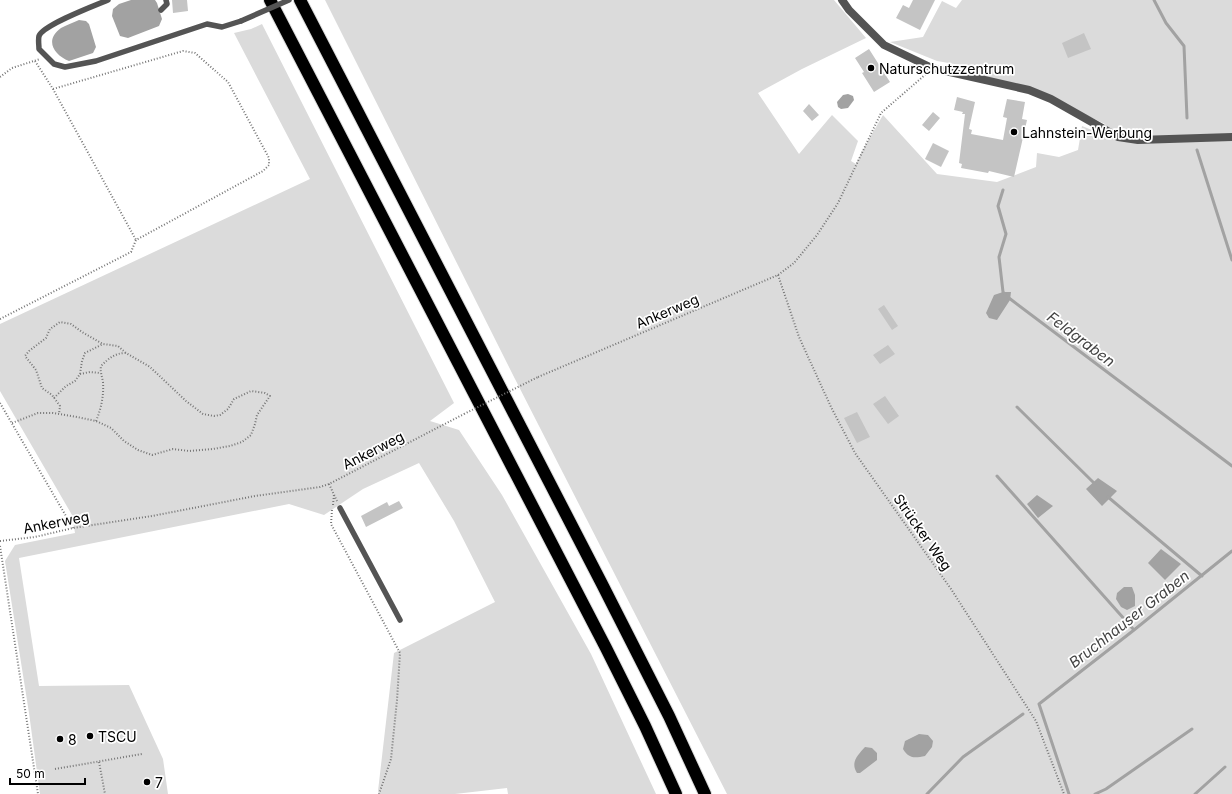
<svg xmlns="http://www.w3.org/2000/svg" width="1232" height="794" font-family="Inter,sans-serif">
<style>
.green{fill:#dbdbdb}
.water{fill:#a2a2a2}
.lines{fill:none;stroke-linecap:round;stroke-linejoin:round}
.stream{stroke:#a2a2a2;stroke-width:3}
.building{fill:#c4c4c4}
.highway-casing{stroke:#dbdbdb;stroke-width:14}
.path{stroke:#767676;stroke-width:2;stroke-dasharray:1 2;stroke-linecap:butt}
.lane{stroke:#545454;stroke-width:5.5}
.street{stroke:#545454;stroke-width:8}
.highway{stroke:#000;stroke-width:12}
.path-bridge{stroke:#767676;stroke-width:2;stroke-dasharray:1 2;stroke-linecap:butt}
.lane-bridge{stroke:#545454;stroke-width:5.5}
.poi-dot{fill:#000;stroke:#fff;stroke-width:1.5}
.labels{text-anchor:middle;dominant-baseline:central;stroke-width:3.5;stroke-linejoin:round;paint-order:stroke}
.poi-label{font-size:14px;fill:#000;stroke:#fff;text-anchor:start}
.street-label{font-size:14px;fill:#000;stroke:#fff}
.water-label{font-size:15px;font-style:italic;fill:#434343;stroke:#fff}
</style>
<rect width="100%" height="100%" fill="#fff"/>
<path class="green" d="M325 0H834L866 38 802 69 758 93 799 154 832 115 858 141 851 161 856 164 861 153 883 115 937 174 997 182 1036 167 1037 153 1059 157 1078 150 1082 126 1109 137 1105 124 1054 100 965 72 966 66 937 61 890 42 923 37 942 1 956 8 962 0H1232V794H727L515 379Z
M262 24 454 403 430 421 459 430 502 495 591 654 656 794H508L507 788 455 794H379L378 791 394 653 495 602 454 521 419 463 363 489 324 515 289 504 19 558 39 686 129 685 163 759 168 794H40L29 713 5 561 15 545 75 533 72 515 0 391V324L310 179 234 33 251 29Z"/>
<path class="water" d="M131 0H155L157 3 162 19 159 26 128 38 120 36 112 16 113 9 119 4Z
M79 20 86 21 89 24 96 47 93 53 69 61C54 55 44 40 61 28 66 25 73 23 79 20Z
M848 94 853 96 854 100 848 108 841 109 838 107 837 102 843 95Z
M1003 292H1011L1010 300 997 320 989 318 986 313 994 295Z
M1098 478 1117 491 1102 506 1086 489Z
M1037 495 1053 506 1038 518 1027 504Z
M1161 549 1181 564 1165 580 1148 563Z
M1124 587H1132L1135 595V606L1127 610 1121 607 1116 599 1117 593Z
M919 734 928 735 933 741 932 747 925 756C915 758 909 759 903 749L905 741Z
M865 747 872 748 877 753V760L860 773H857C850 762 858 755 865 747Z"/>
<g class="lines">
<path class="stream" d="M1154 0 1166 23 1184 46 1187 118
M1197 150 1232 260
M1003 190 998 206 1006 234 999 257 1003 292 1005 294
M1009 298 1232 466
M1017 407 1095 484
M997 476 1134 630
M1108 497 1202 576
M927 794 963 757 1023 714
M1069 794 1039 704 1134 630 1232 551
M1095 794 1106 789 1192 729
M1195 794 1225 767"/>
</g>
<path class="building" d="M172 0H187L188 11 173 13Z
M913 0H935L920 30 896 18 903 5 909 8Z
M1084 33 1091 49 1068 58 1062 43Z
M869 49 890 82 874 92 862 73 864 72 855 58Z
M957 97 975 102 969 129 972 130 971 134 1003 140 1007 118 1003 117 1007 99 1025 102 1022 119 1027 120 1014 177 989 171 988 173 961 168 962 164 959 163 965 114H962L963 112 954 110Z
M809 104 819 115 812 121 803 111Z
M933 112 940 118 929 131 922 125Z
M933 143 949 151 941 167 925 159Z
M884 305 898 326 892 330 878 309Z
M888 345 895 354 880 364 873 355Z
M885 396 899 416 888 424 873 404Z
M857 412 870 437 857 443 844 418Z
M399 501 403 508 366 527 361 516 387 502 389 506Z"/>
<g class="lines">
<defs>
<path id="highway" d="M270 0 606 648 645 726 676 794
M300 0 602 584 669 716 705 794"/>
</defs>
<use href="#highway" class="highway-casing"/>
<path class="path" d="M35 61 53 89 136 240
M0 77 12 68 40 59
M778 275 799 337 831 407 855 453 951 589 1036 721 1064 794
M0 319 131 252 136 240 263 171 269 165V158L228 82 195 53 183 51 53 89
M80 374 90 372 100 373
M538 377 778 275 794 263 817 235 838 203 881 113 926 74
M54 398 66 386 75 381 80 374 82 361 85 353 103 344
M0 403 73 528
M96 421C101 409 104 396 103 382 102 376 100 372 101 366 109 358 115 353 126 353
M12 423 38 413H53L77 417 96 421 111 428 124 441 138 450 152 455 173 449 189 451 213 449 230 446 242 442 251 435 255 424 257 415 270 396 265 393 251 391 234 399 228 409 220 415 214 416 203 414 186 401 150 367 126 353 118 346 103 344 82 332 71 324 60 322 50 329 46 338 29 351 25 356 36 370 42 388 52 395 60 406 59 414
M329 484 337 501
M333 505 334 494
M332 510 331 524 400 653 397 700 391 759 379 794
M0 541 35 537 73 528 152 516 255 496 320 487 329 484 464 414
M0 546 38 794
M99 762 105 794
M55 769 142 754"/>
<path class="lane" d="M108 0C96 5 43 25 39 36 38 40 39 45 39 49L54 64 65 67 96 61 207 24 222 27 241 21
M161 10 167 4 166 0
M340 508 400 620"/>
<path class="street" d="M842 0 849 10 884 45 932 68 1029 90 1051 99 1118 137 1138 140 1232 137"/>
<use href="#highway" class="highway"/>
<path class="path-bridge" d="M464 414 538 377"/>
<path class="lane-bridge" d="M241 21 289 0"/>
</g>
<g class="poi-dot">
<circle cx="871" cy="68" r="4"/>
<circle cx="1014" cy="132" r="4"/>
<circle cx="90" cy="736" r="4"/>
<circle cx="60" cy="739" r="4"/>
<circle cx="147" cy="782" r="4"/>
</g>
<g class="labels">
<g class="poi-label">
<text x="879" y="68">Naturschutzzentrum</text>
<text x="1022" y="132">Lahnstein-Werbung</text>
<text x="98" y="736">TSCU</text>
<text x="68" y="739">8</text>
<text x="155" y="782">7</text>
</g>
<g class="street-label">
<text transform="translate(667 311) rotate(-23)">Ankerweg</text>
<text transform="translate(373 450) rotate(-27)">Ankerweg</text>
<text transform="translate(56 522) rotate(-11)">Ankerweg</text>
<text transform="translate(923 532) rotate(55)">Strücker Weg</text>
</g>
<g class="water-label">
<text transform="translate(1081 339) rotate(37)">Feldgraben</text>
<text transform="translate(1129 619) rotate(-38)">Bruchhauser Graben</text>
</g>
</g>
<path d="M10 778v6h75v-6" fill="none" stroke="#000000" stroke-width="2"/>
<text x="16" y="778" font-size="12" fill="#000000" stroke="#ffffff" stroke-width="3" paint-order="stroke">50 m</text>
</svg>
